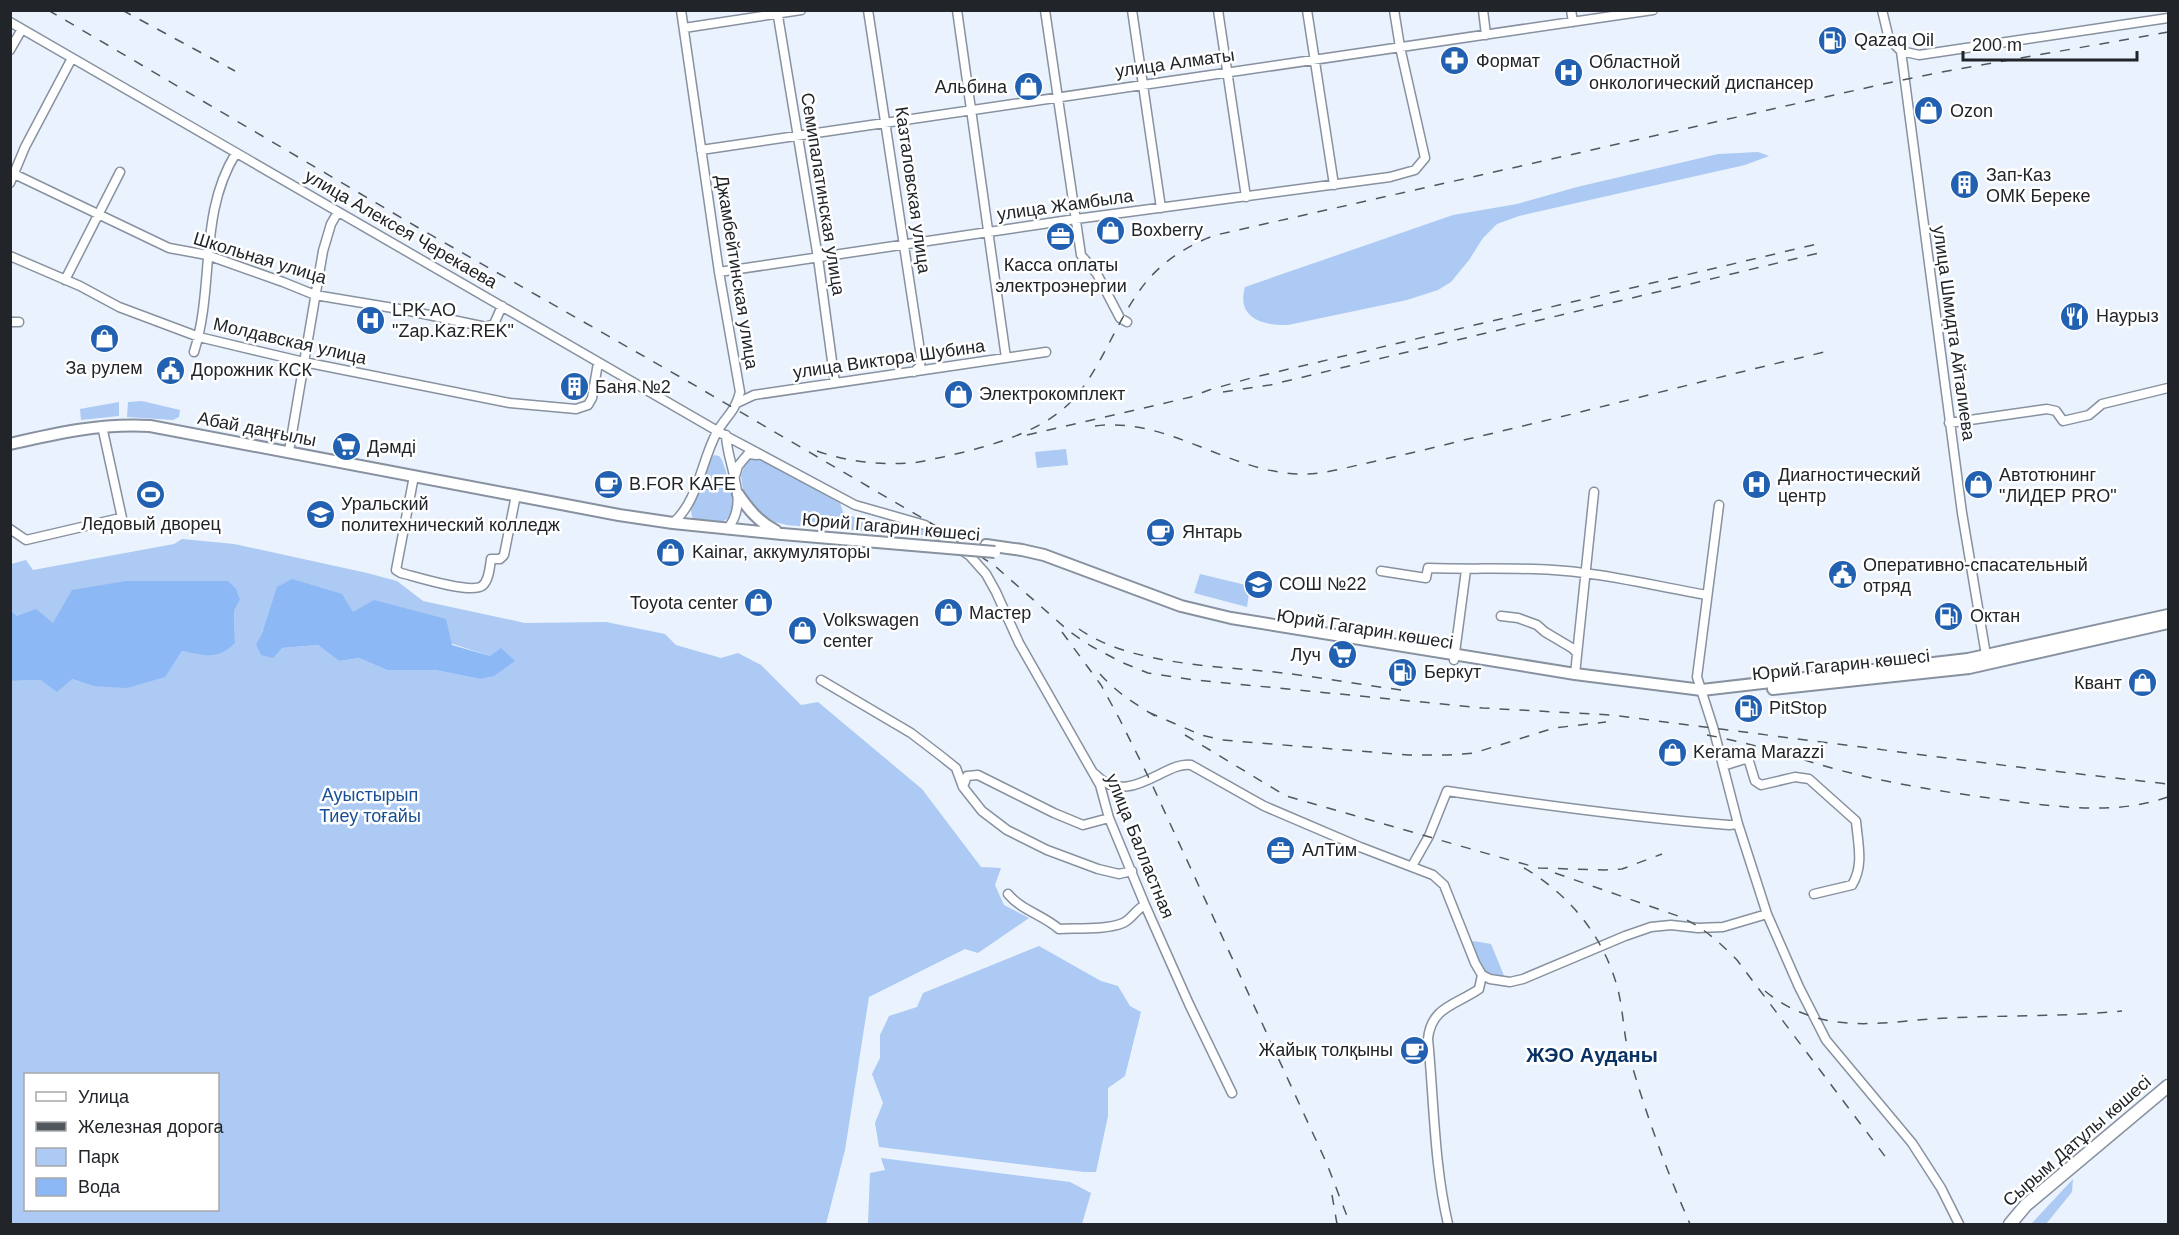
<svg xmlns="http://www.w3.org/2000/svg" width="2179" height="1235" font-family="Arial,sans-serif">
<style>
.green{fill:#accaf3;fill-rule:evenodd}
.water{fill:#8cb8f5}
.lines{fill:none;stroke-linecap:round;stroke-linejoin:round}
.minor-casing{stroke:#87919f;stroke-width:11}
.major-casing{stroke:#87919f;stroke-width:14}
.highway-casing{stroke:#87919f;stroke-width:15}
.minor{stroke:#fff;stroke-width:8}
.major{stroke:#fff;stroke-width:10}
.highway{stroke:#fff;stroke-width:12}
.rail{stroke:#52575e;stroke-width:1.5;stroke-dasharray:10 10;stroke-linecap:butt}
.major-bridge-casing{stroke:#87919f;stroke-width:14;stroke-linecap:butt}
.major-bridge{stroke:#fff;stroke-width:10}
.labels{text-anchor:middle;dominant-baseline:central;stroke-width:5;stroke-linejoin:round;paint-order:stroke}
.poi-label{font-size:18px;fill:#21252a;stroke:#fff;text-anchor:start}
.street-label{font-size:18px;fill:#21252a;stroke:#fff}
.park-label{font-size:18px;fill:#174e95;stroke:#fff}
.neighbourhood-label{font-size:20px;font-weight:bold;fill:#0a3265;stroke:#fff}
</style>
<rect width="100%" height="100%" fill="#eaf2fe"/>
<path class="green" d="M1758 152 1769 156 1745 165 1519 216 1497 224 1483 238 1469 260 1451 282 1438 290 1407 300 1288 325C1263 326 1236 318 1245 287L1453 215 1517 204 1577 187 1718 154Z
M142 401 180 410 179 417 173 420 127 417 128 402Z
M119 402V416L81 420 80 409Z
M1066 449 1068 465 1037 468 1035 452Z
M714 455 719 456 722 460C727 475 747 524 715 522 706 522 699 522 692 517L691 510 711 459Z
M753 458H759L840 503 844 514 873 522 916 526 933 536 823 528 787 525 775 522 762 515 743 490 741 476 746 461Z
M182 539 234 544 367 573 397 581 423 601 525 623 606 622 665 634 676 645 721 658 738 653 761 665 801 705 818 702 922 789 981 867 1001 868 995 885 1004 905 1029 918 978 953 965 949 869 997 845 1150 826 1224H11L10 681 72 679 93 686 164 677 182 651 209 655 235 642 234 611 240 600 53 623 17 616 11 611V564L26 560 33 570 174 544ZM353 612 490 656 480 679 435 670H387L359 658 339 661 318 645 282 648 256 644 263 631ZM26 1074H218V1210H26Z
M1200 574 1250 586 1247 607 1194 593Z
M1473 941 1491 944 1505 978 1484 971 1472 943Z
M1039 946 1101 981 1118 986 1130 1006 1141 1012 1125 1076 1108 1088V1116L1096 1172H1084L879 1147 875 1123 883 1103 872 1074 880 1058V1035L889 1016 917 1007 923 993Z
M881 1158 1070 1182 1091 1193 1082 1224H868L870 1173 885 1170Z
M2073 1179 2072 1192 2046 1224H2031Z"/>
<path class="water" d="M292 579 342 594 353 612 374 600 446 619 452 645 490 656 501 648 515 661 494 676 480 679 435 670H387L359 658 339 661 318 645 282 648 273 658 261 655 256 644 263 631 277 587Z
M126 581H228L236 589 240 600 234 611 235 643C216 661 206 655 182 651L165 677 127 688 93 686 72 679 57 692 41 680 11 681V611L17 616 36 609 53 623 72 590Z"/>
<g class="lines">
<defs>
<path id="minor" d="M777 10 818 258 835 383
M868 10 921 357 920 366 914 372
M957 10 1006 358
M1045 10 1081 255 1097 274 1120 318 1127 322
M1132 10 1161 208
M1218 10 1246 197
M1307 10 1334 185
M1483 10 1486 35
M1571 10 1573 22
M1882 10 1889 39 1901 51 1962 513 1987 661
M10 22 726 436 855 505 925 525 970 556 986 574 996 592 1019 643 1100 785 1109 818 1145 905 1189 1004 1232 1093
M684 28 801 10
M10 50 22 29
M1901 51 1919 55 2168 18
M701 150 1653 10
M10 172 169 248 207 255 283 282 315 295 405 310 486 327 494 324 502 306
M10 183 25 147 72 58
M10 256 80 286 119 307 199 337 304 362 510 403 576 409 588 405 592 398 598 363
M719 272 1076 219 1390 177 1415 170 1425 158 1400 47 1394 10
M65 280 120 172
M10 322H19
M194 352C215 286 198 214 236 153
M737 403 754 395 1046 352
M1949 423 2047 409 2056 411 2063 421 2089 415 2102 404 2168 388
M102 426 122 518
M726 435C727 466 751 502 727 529
M289 451 323 251 331 224 338 212
M414 476 396 570 401 573C417 577 470 594 482 586 489 581 490 566 491 559H500L504 555 516 495
M735 476 738 466 748 454 757 455
M1719 505 1697 677 1713 727 1738 824 1767 914 1799 987 1826 1040 1912 1143 1941 1188 1959 1224
M673 523C699 500 701 461 717 432 726 416 735 412 740 392L719 272 681 10
M10 529 26 540 116 519
M1381 571 1426 578 1428 568C1480 570 1532 566 1584 573 1625 578 1666 588 1707 595
M1501 616 1518 618 1537 625 1545 632 1572 648 1577 653
M1454 660 1466 570
M1575 674 1594 492
M821 680 911 733 941 756 956 768 963 787 982 811 1007 830 1047 850 1098 869 1119 874 1132 871
M1723 766 1748 758 1755 781 1761 785 1795 777 1809 779 1856 821C1858 844 1864 866 1852 885L1814 894
M1095 774C1128 809 1166 760 1191 765L1264 806 1360 847 1433 875 1444 885 1475 963 1482 975 1490 979 1510 982 1523 979 1625 936 1651 927 1671 925 1698 928 1723 927 1767 914
M963 787 967 776 978 775 1054 813 1083 825 1109 818
M1412 866 1429 836 1447 791C1541 805 1634 818 1729 825L1738 824
M1008 894C1021 910 1043 915 1059 929 1077 928 1106 930 1123 923 1132 919 1136 909 1145 905
M1448 1224C1434 1164 1434 1101 1428 1039 1431 1007 1456 1005 1479 989L1482 975"/>
<path id="major" d="M10 444C57 433 102 423 150 426L619 515 673 523 782 534
M738 494C749 510 759 522 776 531
M986 545 1022 550 1044 555 1181 606 1231 618 1575 674 1702 690 1968 659 2168 615
M1773 689 1969 668 2168 623"/>
<path id="highway" d="M2010 1224 2026 1205 2168 1086"/>
</defs>
<use href="#minor" class="minor-casing"/>
<use href="#major" class="major-casing"/>
<use href="#highway" class="highway-casing"/>
<use href="#minor" class="minor"/>
<use href="#major" class="major"/>
<use href="#highway" class="highway"/>
<path class="rail" d="M48 10 417 227 689 382 941 529 996 567 1070 632 1091 646 1121 662 1148 673 1195 680 1483 708 1611 715 2009 766 2168 784
M122 10 235 71
M1223 392 1270 385 1819 253
M1095 426C1169 416 1231 475 1305 474 1324 474 1344 468 1363 464 1398 456 1433 448 1468 439 1589 411 1708 379 1829 351
M1027 435 1191 397 1209 390 1251 378 1817 244
M817 451C848 462 879 465 911 463 922 462 932 459 943 457 987 447 1047 432 1077 395 1103 363 1116 323 1140 290 1158 264 1187 245 1216 235L1883 84 1942 72 2168 32
M1079 629C1133 667 1228 666 1292 674 1329 679 1365 685 1401 690
M1062 632 1101 685 1119 718 1150 780 1327 1164 1350 1224
M1100 674C1116 692 1135 704 1155 716
M1148 712 1201 735 1222 740 1408 755H1448L1474 753 1554 728 1606 722
M1185 735 1286 796 1513 861 1539 868 1605 870 1622 869 1662 854
M1707 735C1752 743 1795 758 1839 770 1899 786 1959 794 2019 802 2069 808 2120 814 2168 797
M1524 868C1569 894 1603 936 1617 986 1624 1011 1623 1037 1631 1062 1647 1117 1667 1172 1690 1224
M1555 873 1678 916C1702 926 1718 941 1737 960L1890 1163
M1765 991C1784 1007 1807 1017 1831 1021 1870 1028 1910 1019 1949 1018 2007 1015 2064 1017 2122 1011
M1332 1195 1337 1224"/>
<defs>
<path id="major-bridge" d="M782 534 995 552"/>
</defs>
<use href="#major-bridge" class="major-bridge-casing"/>
<use href="#major-bridge" class="major-bridge"/>
</g>
<defs>
<symbol id="fuel-disc" viewBox="-11 -11 22 22"><circle r="9.5" fill="#2260b1" stroke="#fff"/><path d="M-5.5-6h7V0h2V4h1.3V-2.5L3-4.5l.8-.8L6-3V5H2.5V1h-1V6h-7ZM-4.2-4.7v3.2H.2V-4.7Z" fill="#fff"/></symbol>
<symbol id="pharmacy-disc" viewBox="-11 -11 22 22"><circle r="9.5" fill="#2260b1" stroke="#fff"/><path d="M-2-6h4v4h4v4h-4v4h-4v-4h-4v-4h4Z" fill="#fff"/></symbol>
<symbol id="hospital-disc" viewBox="-11 -11 22 22"><circle r="9.5" fill="#2260b1" stroke="#fff"/><path d="M-5-5h3v3.5h4V-5h3V5h-3V1.5h-4V5h-3Z" fill="#fff"/></symbol>
<symbol id="shop-disc" viewBox="-11 -11 22 22"><circle r="9.5" fill="#2260b1" stroke="#fff"/><path d="M-5-2.5h2.3a2.7 3.5 0 0 1 5.4 0H5L5.5 6h-11ZM-1.5-2.5h3a1.5 2.3 0 0 0-3 0Z" fill="#fff"/></symbol>
<symbol id="building-disc" viewBox="-11 -11 22 22"><circle r="9.5" fill="#2260b1" stroke="#fff"/><path d="M-4-6H4V6H1V3H-1V6H-4ZM-2.5-4.3h1.7v1.8h-1.7ZM.8-4.3h1.7v1.8H.8ZM-2.5-1h1.7V.8h-1.7ZM.8-1h1.7V.8H.8Z" fill="#fff"/></symbol>
<symbol id="office-disc" viewBox="-11 -11 22 22"><circle r="9.5" fill="#2260b1" stroke="#fff"/><path d="M-6-3h4V-5.5h4V-3h4V5H-6ZM-1-4.5V-3h2v-1.5ZM-6 0V1H6V0Z" fill="#fff"/></symbol>
<symbol id="restaurant-disc" viewBox="-11 -11 22 22"><circle r="9.5" fill="#2260b1" stroke="#fff"/><path d="M-5-6h1v4h1v-4h1v4h1v-4h1v5L-1.5 .5V6h-2V.5L-5-1ZM5-6V6H3V1.5H1.5Q1.5-4 5-6Z" fill="#fff"/></symbol>
<symbol id="civic-disc" viewBox="-11 -11 22 22"><circle r="9.5" fill="#2260b1" stroke="#fff"/><path d="M-.6-6.5H3V-4.5H.6V-3L4-1V1h2V6H-6V1h2V-1L-.6-3ZM-1.2 2.5V6h2.4V2.5Z" fill="#fff"/></symbol>
<symbol id="supermarket-disc" viewBox="-11 -11 22 22"><circle r="9.5" fill="#2260b1" stroke="#fff"/><path d="M-6-5.5h2.5l.6 2H6L4.5 2H-2.5L-4.4-4H-6ZM-1.5 3.2a1.3 1.3 0 1 0 .1 0ZM3 3.2a1.3 1.3 0 1 0 .1 0Z" fill="#fff"/></symbol>
<symbol id="cafe-disc" viewBox="-11 -11 22 22"><circle r="9.5" fill="#2260b1" stroke="#fff"/><path d="M-5.5-4.5H6V0H3Q3 3.5 0 3.5H-2.5Q-5.5 3.5-5.5 0ZM3-3.2v2h1.7v-2ZM-6 4.5H4V6H-6Z" fill="#fff"/></symbol>
<symbol id="stadium-disc" viewBox="-11 -11 22 22"><circle r="9.5" fill="#2260b1" stroke="#fff"/><path d="M0-5a6.5 5 0 1 0 0 10a6.5 5 0 1 0 0-10ZM-3.5-1.8h7v3.6h-7Z" fill="#fff"/></symbol>
<symbol id="university-disc" viewBox="-11 -11 22 22"><circle r="9.5" fill="#2260b1" stroke="#fff"/><path d="M0-5L7-2L0 1L-7-2ZM-4 1L0 2.5L4 1V4Q0 6-4 4Z" fill="#fff"/></symbol>
<symbol id="school-disc" viewBox="-11 -11 22 22"><circle r="9.5" fill="#2260b1" stroke="#fff"/><path d="M0-5L7-2L0 1L-7-2ZM-4 1L0 2.5L4 1V4Q0 6-4 4Z" fill="#fff"/></symbol>
</defs>
<g fill-rule="evenodd">
<use href="#fuel-disc" x="1816" y="24" width="33" height="33"/>
<use href="#pharmacy-disc" x="1438" y="44" width="33" height="33"/>
<use href="#hospital-disc" x="1552" y="56" width="33" height="33"/>
<use href="#shop-disc" x="1012" y="70" width="33" height="33"/>
<use href="#shop-disc" x="1912" y="94" width="33" height="33"/>
<use href="#building-disc" x="1948" y="168" width="33" height="33"/>
<use href="#shop-disc" x="1094" y="214" width="33" height="33"/>
<use href="#office-disc" x="1044" y="220" width="33" height="33"/>
<use href="#restaurant-disc" x="2058" y="300" width="33" height="33"/>
<use href="#hospital-disc" x="354" y="304" width="33" height="33"/>
<use href="#shop-disc" x="88" y="322" width="33" height="33"/>
<use href="#civic-disc" x="154" y="354" width="33" height="33"/>
<use href="#building-disc" x="558" y="370" width="33" height="33"/>
<use href="#shop-disc" x="942" y="378" width="33" height="33"/>
<use href="#supermarket-disc" x="330" y="430" width="33" height="33"/>
<use href="#cafe-disc" x="592" y="468" width="33" height="33"/>
<use href="#hospital-disc" x="1740" y="468" width="33" height="33"/>
<use href="#shop-disc" x="1962" y="468" width="33" height="33"/>
<use href="#stadium-disc" x="134" y="478" width="33" height="33"/>
<use href="#university-disc" x="304" y="498" width="33" height="33"/>
<use href="#cafe-disc" x="1144" y="516" width="33" height="33"/>
<use href="#shop-disc" x="654" y="536" width="33" height="33"/>
<use href="#civic-disc" x="1826" y="558" width="33" height="33"/>
<use href="#school-disc" x="1242" y="568" width="33" height="33"/>
<use href="#shop-disc" x="742" y="586" width="33" height="33"/>
<use href="#shop-disc" x="932" y="596" width="33" height="33"/>
<use href="#fuel-disc" x="1932" y="600" width="33" height="33"/>
<use href="#shop-disc" x="786" y="614" width="33" height="33"/>
<use href="#supermarket-disc" x="1326" y="638" width="33" height="33"/>
<use href="#fuel-disc" x="1386" y="656" width="33" height="33"/>
<use href="#shop-disc" x="2126" y="666" width="33" height="33"/>
<use href="#fuel-disc" x="1732" y="692" width="33" height="33"/>
<use href="#shop-disc" x="1656" y="736" width="33" height="33"/>
<use href="#office-disc" x="1264" y="834" width="33" height="33"/>
<use href="#cafe-disc" x="1398" y="1034" width="33" height="33"/>
</g>
<g class="labels">
<g class="poi-label">
<text x="1854" y="40">Qazaq Oil</text>
<text x="1476" y="61">Формат</text>
<text x="1589" y="62">Областной<tspan x="1589" dy="21">онкологический диспансер</tspan></text>
<text x="1007" y="87" text-anchor="end">Альбина</text>
<text x="1950" y="111">Ozon</text>
<text x="1986" y="175">Зап-Каз<tspan x="1986" dy="21">ОМК Береке</tspan></text>
<text x="1131" y="230">Boxberry</text>
<text x="1061" y="265" text-anchor="middle">Касса оплаты<tspan x="1061" dy="21">электроэнергии</tspan></text>
<text x="392" y="310">LPK AO<tspan x="392" dy="21">"Zap.Kaz.REK"</tspan></text>
<text x="2096" y="316">Наурыз</text>
<text x="104" y="368" text-anchor="middle">За рулем</text>
<text x="191" y="370">Дорожник КСК</text>
<text x="595" y="387">Баня №2</text>
<text x="979" y="394">Электрокомплект</text>
<text x="367" y="447">Дəмді</text>
<text x="1778" y="475">Диагностический<tspan x="1778" dy="21">центр</tspan></text>
<text x="1999" y="475">Автотюнинг<tspan x="1999" dy="21">"ЛИДЕР PRO"</tspan></text>
<text x="629" y="484">B.FOR KAFE</text>
<text x="341" y="504">Уральский<tspan x="341" dy="21">политехнический колледж</tspan></text>
<text x="151" y="524" text-anchor="middle">Ледовый дворец</text>
<text x="1182" y="532">Янтарь</text>
<text x="692" y="552">Kainar, аккумуляторы</text>
<text x="1863" y="565">Оперативно-спасательный<tspan x="1863" dy="21">отряд</tspan></text>
<text x="1279" y="584">СОШ №22</text>
<text x="738" y="603" text-anchor="end">Toyota center</text>
<text x="969" y="613">Мастер</text>
<text x="1970" y="616">Октан</text>
<text x="823" y="620">Volkswagen<tspan x="823" dy="21">center</tspan></text>
<text x="1321" y="655" text-anchor="end">Луч</text>
<text x="1424" y="672">Беркут</text>
<text x="2122" y="683" text-anchor="end">Квант</text>
<text x="1769" y="708">PitStop</text>
<text x="1693" y="752">Kerama Marazzi</text>
<text x="1302" y="850">АлТим</text>
<text x="1393" y="1050" text-anchor="end">Жайық толқыны</text>
</g>
<g class="street-label">
<text transform="translate(1175 63) rotate(-8)">улица Алматы</text>
<text transform="translate(913 190) rotate(82)">Казталовская улица</text>
<text transform="translate(823 194) rotate(81)">Семипалатинская улица</text>
<text transform="translate(1065 205) rotate(-8)">улица Жамбыла</text>
<text transform="translate(401 229) rotate(30)">улица Алексея Черекаева</text>
<text transform="translate(260 258) rotate(17)">Школьная улица</text>
<text transform="translate(737 272) rotate(81)">Джамбейтинская улица</text>
<text transform="translate(1954 333) rotate(82)">улица Шмидта Айталиева</text>
<text transform="translate(290 341) rotate(13)">Молдавская улица</text>
<text transform="translate(889 359) rotate(-8)">улица Виктора Шубина</text>
<text transform="translate(257 429) rotate(11)">Абай даңғылы</text>
<text transform="translate(891 527) rotate(5)">Юрий Гагарин көшесі</text>
<text transform="translate(1365 629) rotate(9)">Юрий Гагарин көшесі</text>
<text transform="translate(1841 665) rotate(-6)">Юрий Гагарин көшесі</text>
<text transform="translate(1140 846) rotate(68)">улица Балластная</text>
<text transform="translate(2077 1141) rotate(-41)">Сырым Датұлы көшесі</text>
</g>
<g class="park-label">
<text x="370" y="795">Ауыстырып<tspan x="370" dy="21">Тиеу тоғайы</tspan></text>
</g>
<g class="neighbourhood-label">
<text x="1592" y="1055">ЖЭО Ауданы</text>
</g>
</g>
<rect width="2179" height="1235" fill="none" stroke="#21252a" stroke-width="24"/>
<rect x="24" y="1073" width="195" height="138" fill="#ffffff" stroke="#a6a8aa" stroke-width="1.5"/>
<rect x="36" y="1092" width="30" height="9" fill="#ffffff" stroke="#a6a8aa" stroke-width="1.5"/>
<text x="78" y="1103" font-size="18" fill="#21252a">Улица</text>
<rect x="36" y="1122" width="30" height="9" fill="#52575e" stroke="#a6a8aa" stroke-width="1.5"/>
<text x="78" y="1133" font-size="18" fill="#21252a">Железная дорога</text>
<rect x="36" y="1148" width="30" height="18" fill="#accaf3" stroke="#a6a8aa" stroke-width="1.5"/>
<text x="78" y="1163" font-size="18" fill="#21252a">Парк</text>
<rect x="36" y="1178" width="30" height="18" fill="#8cb8f5" stroke="#a6a8aa" stroke-width="1.5"/>
<text x="78" y="1193" font-size="18" fill="#21252a">Вода</text>
<path d="M1963 51v9h174v-9" fill="none" stroke="#21252a" stroke-width="3"/>
<text x="1972" y="51" font-size="18" fill="#21252a" stroke="#ffffff" stroke-width="4.5" paint-order="stroke">200 m</text>
</svg>
